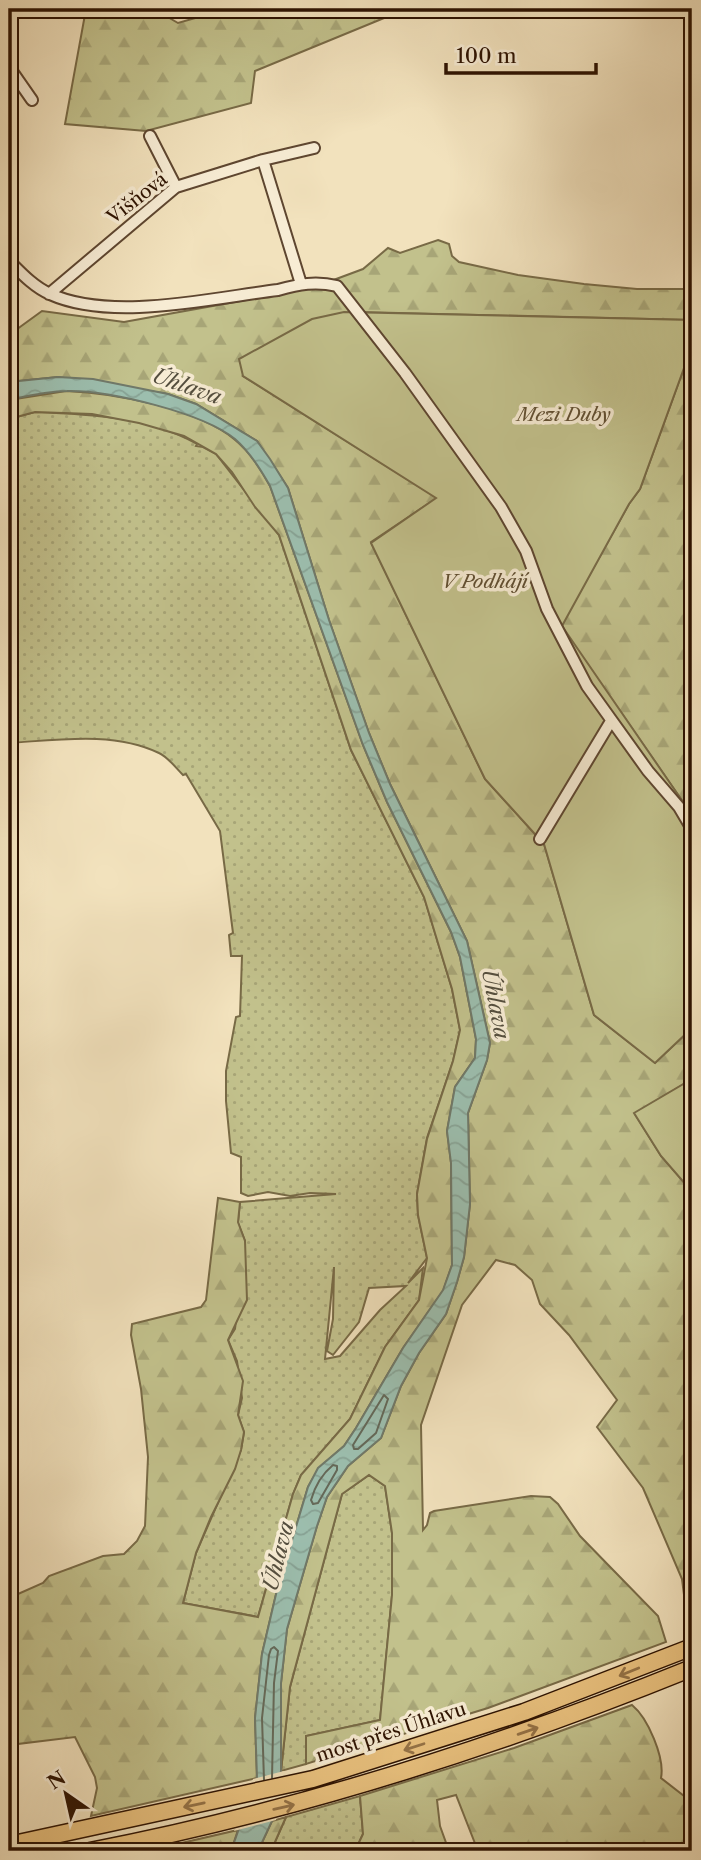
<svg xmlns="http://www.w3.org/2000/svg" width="701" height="1860" font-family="'Libre Caslon Text',serif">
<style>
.grass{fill:url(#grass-dots);stroke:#786a46;stroke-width:2;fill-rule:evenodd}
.forest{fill:url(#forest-firs);stroke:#786a46;stroke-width:2}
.green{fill:#c2c18c;stroke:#786a46;stroke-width:2}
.water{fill:url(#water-waves);stroke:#707969;stroke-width:2}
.pier{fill:#f2e2bd}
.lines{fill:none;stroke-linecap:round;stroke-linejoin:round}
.shore{stroke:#646858;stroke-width:2}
.minor-casing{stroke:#5e4630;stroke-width:14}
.highway-casing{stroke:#2d1201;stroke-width:19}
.minor{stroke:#f7ecd4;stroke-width:10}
.highway{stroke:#e9c17e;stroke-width:16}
.oneway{stroke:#947246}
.labels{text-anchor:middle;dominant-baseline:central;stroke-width:7;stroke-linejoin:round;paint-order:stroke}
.street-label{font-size:19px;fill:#2d1201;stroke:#f7ecd4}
.park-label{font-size:19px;font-style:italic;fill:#614f32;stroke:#f7ecd4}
.water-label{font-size:21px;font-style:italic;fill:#544e3e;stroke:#f7ecd4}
</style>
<defs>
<pattern id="grass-dots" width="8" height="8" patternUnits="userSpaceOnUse" patternTransform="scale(1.75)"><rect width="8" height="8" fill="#c2c18c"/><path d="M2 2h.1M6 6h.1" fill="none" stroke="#a7a577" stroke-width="1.8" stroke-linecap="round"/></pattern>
<pattern id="forest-firs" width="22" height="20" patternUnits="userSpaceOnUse" patternTransform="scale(1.75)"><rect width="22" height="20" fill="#c2c18c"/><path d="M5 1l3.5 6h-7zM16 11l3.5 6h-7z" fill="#a7a577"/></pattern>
<pattern id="water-waves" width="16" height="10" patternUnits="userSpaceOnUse" patternTransform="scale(1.75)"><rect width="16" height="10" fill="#9cbeae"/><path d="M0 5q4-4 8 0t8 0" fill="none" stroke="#87a294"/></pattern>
</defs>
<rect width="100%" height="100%" fill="#f2e2bd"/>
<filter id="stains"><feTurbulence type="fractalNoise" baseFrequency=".00286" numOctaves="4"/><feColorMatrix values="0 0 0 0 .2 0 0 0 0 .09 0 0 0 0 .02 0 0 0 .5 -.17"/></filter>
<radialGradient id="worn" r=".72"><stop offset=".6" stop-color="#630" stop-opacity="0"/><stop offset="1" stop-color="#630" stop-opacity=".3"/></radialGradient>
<path class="grass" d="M35 412C89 414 149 417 197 444L196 446 203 447 216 454 279 535 351 750 424 897 452 989 460 1030 453 1061 427 1138 417 1194 418 1215 427 1258 408 1283 423 1268 419 1300 385 1347 350 1419 301 1475 293 1494 258 1617 183 1603 196 1553 241 1450 244 1432 238 1415 242 1398 237 1361 228 1340 235 1329 245 1241 238 1223 240 1202 336 1194 310 1193 290 1196 268 1192 248 1196 241 1193V1157L231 1153 226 1101V1071L236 1017 240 1016 242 956H231L229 935 233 933 220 831 186 774 183 775C176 768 168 757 159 753 114 731 57 740 9 743V419ZM334 1267 333 1319 327 1351 333 1355 359 1322 369 1288 406 1286 380 1310 340 1356 325 1359Z
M369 1475 385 1486 392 1533V1595L380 1720 306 1736V1764L281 1771 290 1687 342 1494Z
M360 1796 363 1834 355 1851H271L286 1817Z"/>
<path class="forest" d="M86 9H166V16L178 23 227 9H406L255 71 251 103 146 131 65 124Z
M438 240 449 244 452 256 459 262 518 275 584 284 637 289H692V320L358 312 243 376 437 498 371 542 485 779 544 844 594 1015 655 1063 692 1028V1079L635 1114 661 1156 687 1186 692 1185V1632L689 1634 682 1579 643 1488 597 1427 617 1400 569 1335 540 1304 532 1280 515 1265 496 1260 462 1305 421 1425 423 1530 427 1525 430 1513 434 1511 531 1496 550 1497 558 1504 580 1536 658 1616 666 1642 488 1708 306 1764V1736L380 1720 392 1595V1533L385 1486 369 1475 342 1494 290 1687 281 1771V1683L287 1629 317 1526 327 1497 348 1466 381 1438 401 1386 419 1353 446 1314 457 1282 464 1257 470 1204 468 1113 487 1060 490 1043 467 941 390 784 369 733 329 620 288 488 257 441 196 404 168 394 58 377 9 382V335L42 311 124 322 312 288 363 269 388 248 400 253Z
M692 346V815L561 626 629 504 640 489Z
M66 391C114 393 196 408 234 439 250 452 260 468 270 486L363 745 387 802 451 932 460 957 476 1039 475 1058 455 1087 447 1131 451 1163 452 1265 443 1291 403 1348 356 1428 344 1446 319 1468 308 1487 277 1590 262 1654 255 1718 257 1778 91 1816 97 1788 95 1777 75 1737 9 1745V1598L43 1583 49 1576 103 1556 124 1554 137 1541 145 1526 148 1457 141 1389 131 1335 132 1324 201 1307 206 1300 218 1198 240 1202 238 1222 245 1241 247 1300 228 1340 243 1381 238 1415 244 1432 241 1450 235 1469 211 1517 196 1553 183 1603 258 1617 293 1494 301 1475 350 1419 385 1347 419 1300 427 1258 418 1215 417 1194 427 1139 453 1061 460 1030 452 989 424 897 351 750 279 535 255 507 232 472 216 454 184 436 139 423 92 414 35 412 9 419V400Z
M632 1705C648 1718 665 1758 661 1778L684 1796 692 1806V1851H478L456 1795 437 1800 440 1826 449 1851H355L363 1834 360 1796 514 1748Z
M286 1817 271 1851H258L272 1821Z
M238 1830 231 1851H147Z"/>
<path class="green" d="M344 312 692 320V346L640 489 629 504 562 626 692 815V1028L655 1063 594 1015 544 844 485 779 371 543 436 498 243 376 239 359 312 319Z
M692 1079V1185L687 1186 661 1156 634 1113Z"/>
<path class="water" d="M58 377 93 379 168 394 196 404 257 441 270 459 288 488 329 620 369 733 390 784 467 941 490 1043 487 1060 468 1113 470 1204 464 1257 457 1282 446 1314 419 1353 401 1386 381 1438 348 1466 327 1497 317 1526 287 1629 281 1683V1771L272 1821 258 1851H231L257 1778 255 1718 262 1654 277 1590 308 1487 318 1468 344 1446 356 1428 403 1348 443 1290 452 1265 451 1163 447 1131 455 1087 475 1058 476 1039 460 957 451 932 387 802 363 745 270 486C260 468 250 452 235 439 203 413 109 390 67 391 48 391 27 396 9 400V382Z"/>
<path class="pier" d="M284 1771 276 1820 234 1831 253 1779Z"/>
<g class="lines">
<path class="shore" d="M384 1395 388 1399 376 1433 358 1449H354L353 1445Z
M333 1465 337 1466V1470L318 1503 313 1504 311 1500C315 1486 322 1474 333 1465Z
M264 1780 262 1718 269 1655 271 1649 274 1647 278 1651 274 1683 272 1778"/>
<defs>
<path id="minor" d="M9 67 32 100
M150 136 176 187
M263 160 301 284
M9 261C21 273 34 287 50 294 112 322 212 298 278 290 299 284 316 281 337 286L405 373 501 507 526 551 547 609 587 686 648 771 679 807 692 829
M49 294 176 187 263 160 314 148
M540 839 611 721"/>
<path id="highway" d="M9 1845 313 1779 524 1712 692 1647
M90 1851C297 1811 497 1747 692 1668"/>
</defs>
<use href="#minor" class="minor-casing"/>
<use href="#highway" class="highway-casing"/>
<use href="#minor" class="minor"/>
<use href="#highway" class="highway"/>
</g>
<defs><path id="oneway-shaft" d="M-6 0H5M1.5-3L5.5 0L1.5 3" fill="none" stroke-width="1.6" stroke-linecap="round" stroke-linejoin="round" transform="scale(1.75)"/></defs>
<g class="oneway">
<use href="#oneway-shaft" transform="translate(629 1672) rotate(158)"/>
<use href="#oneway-shaft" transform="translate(528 1731) rotate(-19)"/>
<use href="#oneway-shaft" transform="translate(414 1747) rotate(162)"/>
<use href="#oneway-shaft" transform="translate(194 1805) rotate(168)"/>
<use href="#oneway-shaft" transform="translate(284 1807) rotate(-13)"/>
</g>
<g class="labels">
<g class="street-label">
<text transform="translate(137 198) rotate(-38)">Višňová</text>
<text transform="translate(391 1732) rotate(-18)">most přes Úhlavu</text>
</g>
<g class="park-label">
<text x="564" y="414">Mezi Duby</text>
<text x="485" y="581">V Podhájí</text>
</g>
<g class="water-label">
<text transform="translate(187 386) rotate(19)">Úhlava</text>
<text transform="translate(496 1004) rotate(79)">Úhlava</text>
<text transform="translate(278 1556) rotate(-76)">Úhlava</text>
</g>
</g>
<rect width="701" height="1860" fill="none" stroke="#f2e2bd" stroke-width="35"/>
<rect x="10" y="10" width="680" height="1839" fill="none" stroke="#2d1201" stroke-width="3.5"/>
<rect x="18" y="18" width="666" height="1825" fill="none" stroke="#2d1201" stroke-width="2"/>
<g transform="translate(66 1794) rotate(326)" stroke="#f7ecd4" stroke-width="5" paint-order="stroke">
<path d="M0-5L12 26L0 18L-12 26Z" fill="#2d1201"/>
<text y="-10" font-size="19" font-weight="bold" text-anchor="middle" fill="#2d1201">N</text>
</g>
<path d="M446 63v10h150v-10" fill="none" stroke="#2d1201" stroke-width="3.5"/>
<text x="456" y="63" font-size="21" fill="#2d1201" stroke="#f7ecd4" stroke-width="5" paint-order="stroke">100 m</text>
<rect width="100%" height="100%" filter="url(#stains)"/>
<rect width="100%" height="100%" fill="url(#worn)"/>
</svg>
